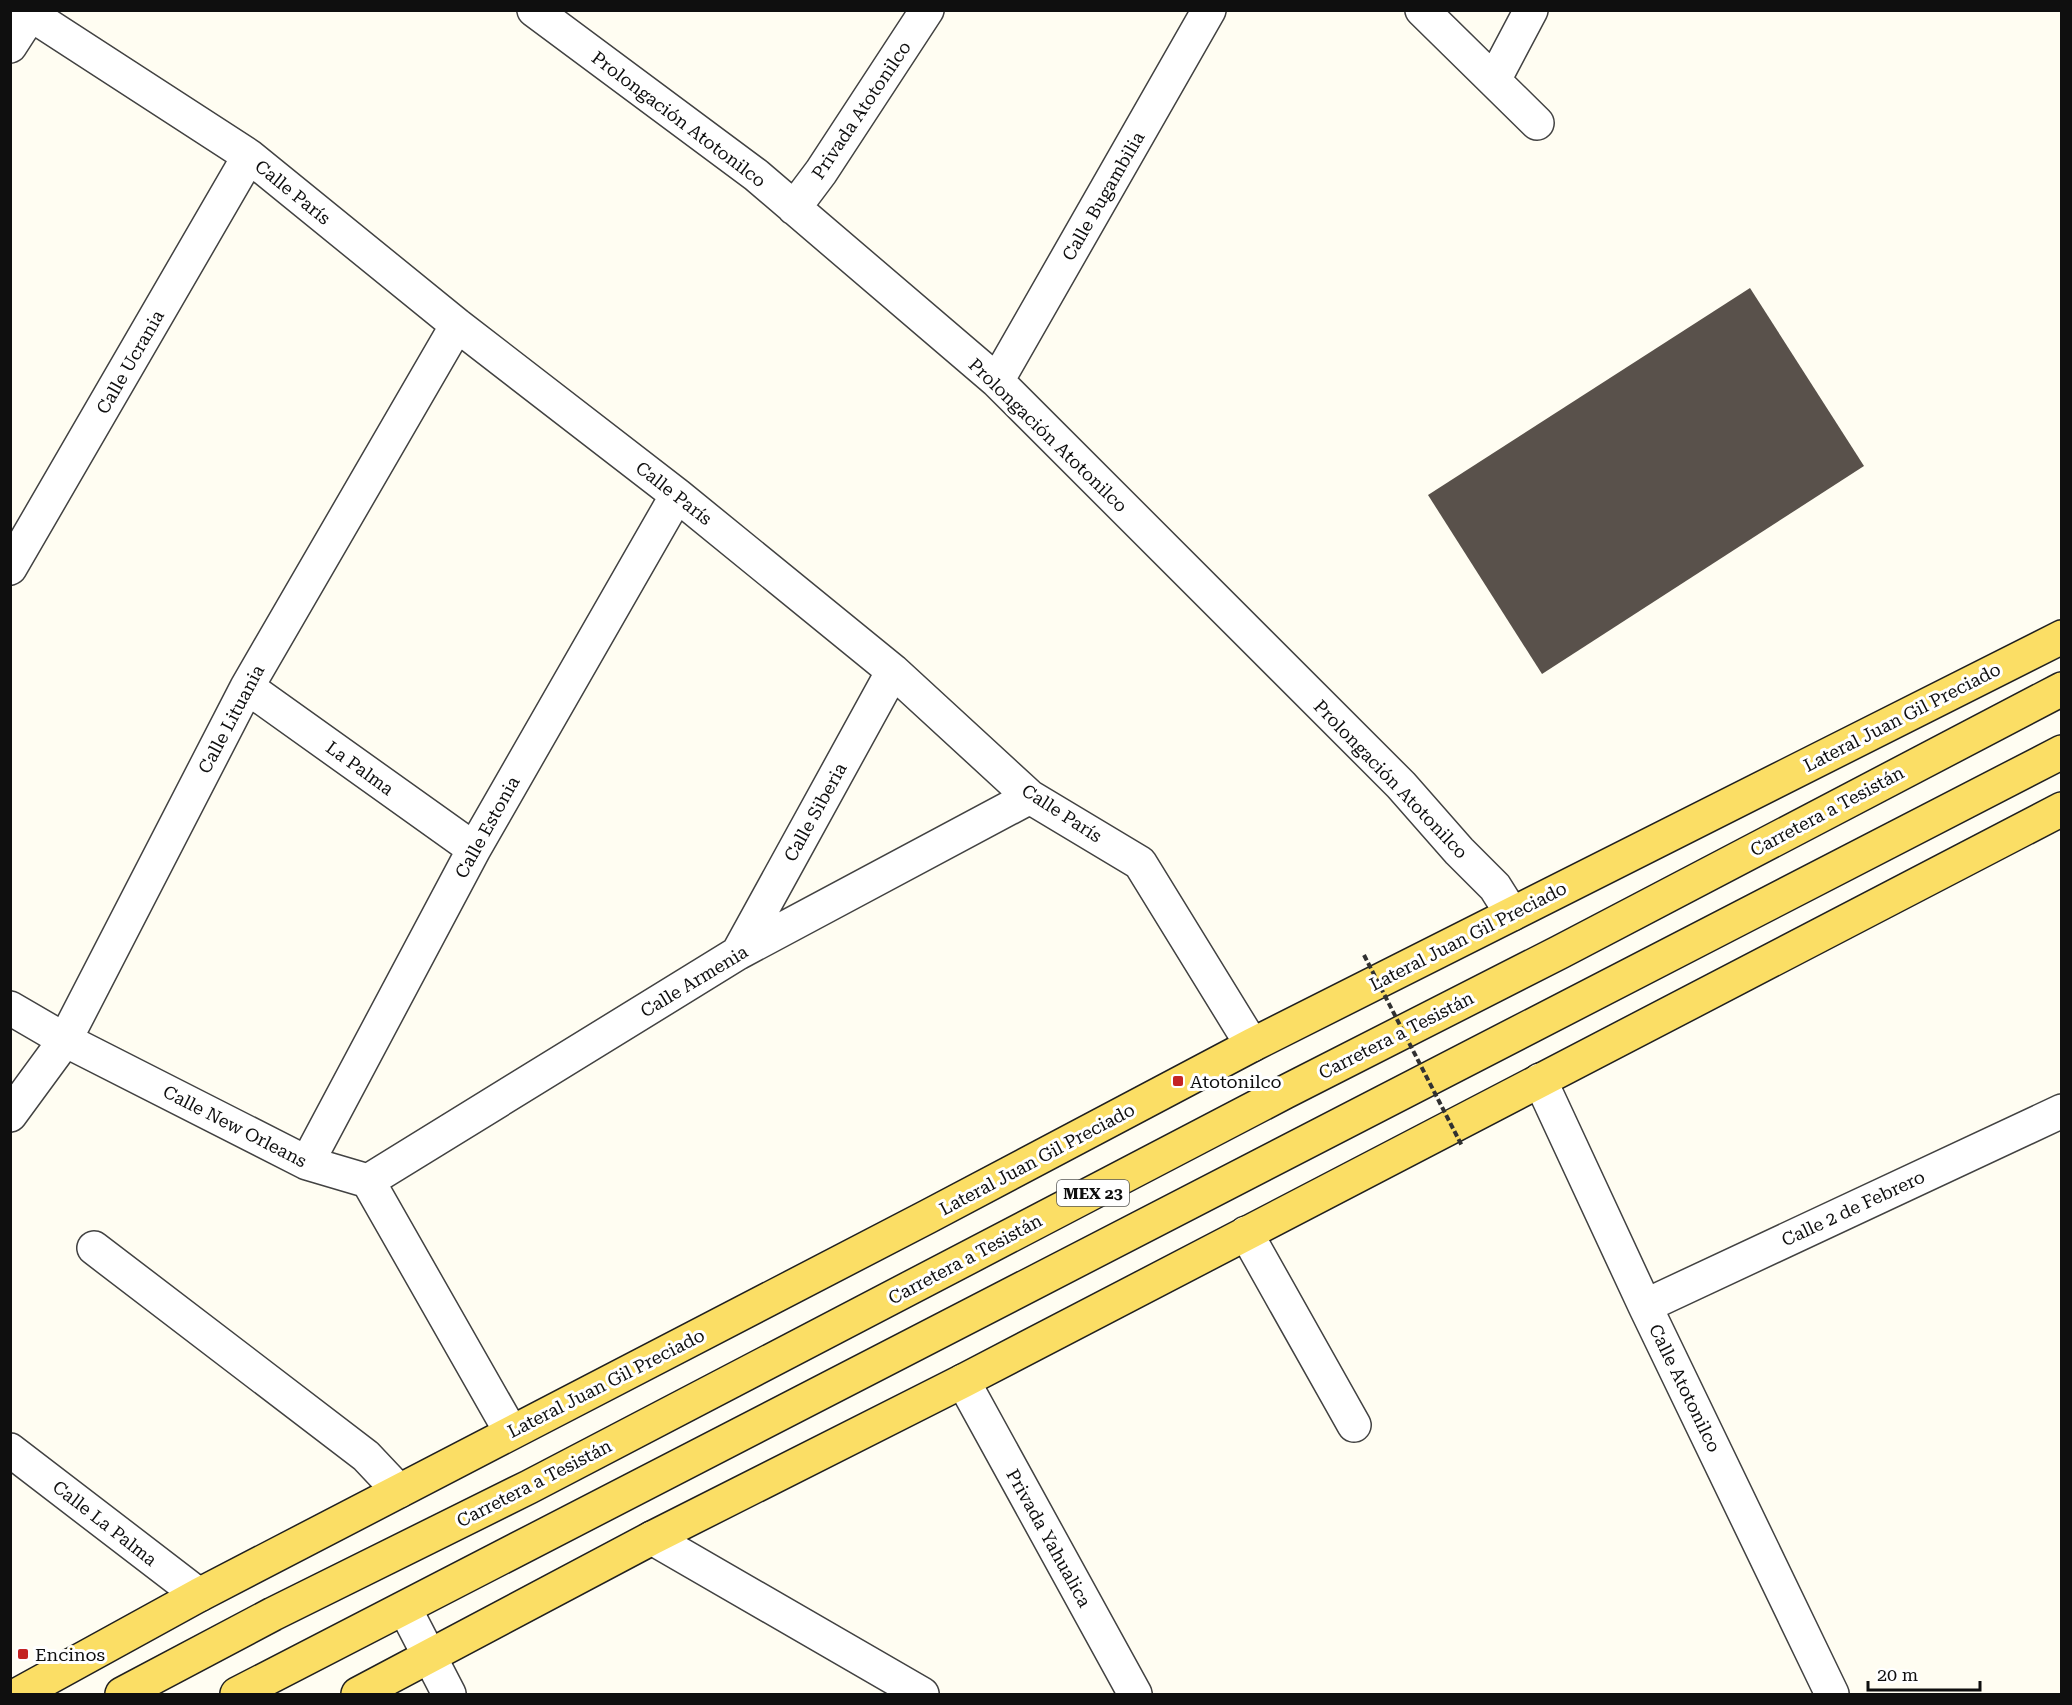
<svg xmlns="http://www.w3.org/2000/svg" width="2072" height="1705" font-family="'Roboto Serif',serif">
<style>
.building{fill:#59514b}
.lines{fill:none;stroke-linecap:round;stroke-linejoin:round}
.minor-casing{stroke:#424242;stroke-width:36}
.major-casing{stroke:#202020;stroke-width:36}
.minor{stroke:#fff;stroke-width:33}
.major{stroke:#fbde65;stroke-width:33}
.path-bridge{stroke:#313131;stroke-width:4;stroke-dasharray:6 3;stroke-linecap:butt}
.poi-dot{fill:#c42323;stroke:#fff;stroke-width:2}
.labels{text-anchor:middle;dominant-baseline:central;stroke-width:6;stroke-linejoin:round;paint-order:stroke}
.shield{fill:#fff;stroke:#575757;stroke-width:1.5}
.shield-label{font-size:16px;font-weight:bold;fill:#0f0f0f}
.street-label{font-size:18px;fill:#0f0f0f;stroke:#fff}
.poi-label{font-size:18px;fill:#0f0f0f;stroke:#fff;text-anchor:start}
</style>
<rect width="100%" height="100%" fill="#fffdf2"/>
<path class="building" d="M1750 288 1864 466 1542 674 1428 495Z"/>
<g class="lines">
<defs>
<path id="minor" d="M24 10 249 156 457 325 677 495 893 671 1030 797 1140 863 1252 1045
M534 10 756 175 997 381 1401 785 1459 851 1495 887 1512 914
M1422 10 1537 123
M10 46 30 15
M1494 80 1531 10
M794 208 821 172 927 10
M997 381 1209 10
M10 568 249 156
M247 687 474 849
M738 953 893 671
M10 1008 65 1040 307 1163 368 1181 511 1432
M1540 1080 1645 1306 1832 1694
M10 1115 65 1040 247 687 457 325
M307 1163 474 849 677 495
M368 1181 738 953 1030 797
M1246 1233 1354 1425
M94 1248 366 1456 399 1491
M1645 1306 2062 1111
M963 1381 1135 1694
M10 1450 199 1595
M652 1538 922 1694
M405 1609 449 1694"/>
<path id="major" d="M19 1694 199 1595 927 1217 1252 1045 2062 637
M122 1694 273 1614 529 1487 1285 1092 1560 952 2062 689
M237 1694 2062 752
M358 1694 652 1538 963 1381 2062 809"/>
</defs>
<use href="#minor" class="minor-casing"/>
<use href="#major" class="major-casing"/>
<use href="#minor" class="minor"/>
<use href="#major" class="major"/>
<path class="path-bridge" d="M1364 955 1462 1146"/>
</g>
<g class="poi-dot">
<rect x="1172" y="1075" width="12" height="12" rx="3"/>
<rect x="17" y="1648" width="12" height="12" rx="3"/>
</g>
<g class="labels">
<rect class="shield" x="1057" y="1180" width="72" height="26" rx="4.5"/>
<g class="shield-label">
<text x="1093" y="1193">MEX 23</text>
</g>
<g class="street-label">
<text transform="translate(861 110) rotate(-56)">Privada Atotonilco</text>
<text transform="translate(679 119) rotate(37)">Prolongación Atotonilco</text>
<text transform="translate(293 192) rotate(39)">Calle París</text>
<text transform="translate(1103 196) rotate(-60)">Calle Bugambilia</text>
<text transform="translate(130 362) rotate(-60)">Calle Ucrania</text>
<text transform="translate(1048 435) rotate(44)">Prolongación Atotonilco</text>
<text transform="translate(674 493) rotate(38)">Calle París</text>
<text transform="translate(1902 717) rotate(-27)">Lateral Juan Gil Preciado</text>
<text transform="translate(231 719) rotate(-62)">Calle Lituania</text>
<text transform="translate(360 768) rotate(36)">La Palma</text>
<text transform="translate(1391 779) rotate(46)">Prolongación Atotonilco</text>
<text transform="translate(1827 811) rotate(-28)">Carretera a Tesistán</text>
<text transform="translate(815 812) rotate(-61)">Calle Siberia</text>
<text transform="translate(1062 813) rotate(33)">Calle París</text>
<text transform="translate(487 827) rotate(-61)">Calle Estonia</text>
<text transform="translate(1468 936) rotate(-27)">Lateral Juan Gil Preciado</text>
<text transform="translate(694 981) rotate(-31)">Calle Armenia</text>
<text transform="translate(1396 1035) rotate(-27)">Carretera a Tesistán</text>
<text transform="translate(235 1126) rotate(27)">Calle New Orleans</text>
<text transform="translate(1037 1159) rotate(-28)">Lateral Juan Gil Preciado</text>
<text transform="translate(1853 1208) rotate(-25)">Calle 2 de Febrero</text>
<text transform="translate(965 1259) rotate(-28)">Carretera a Tesistán</text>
<text transform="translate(606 1383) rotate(-27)">Lateral Juan Gil Preciado</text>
<text transform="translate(1685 1388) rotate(64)">Calle Atotonilco</text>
<text transform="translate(534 1483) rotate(-27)">Carretera a Tesistán</text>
<text transform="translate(105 1523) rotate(38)">Calle La Palma</text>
<text transform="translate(1049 1538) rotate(61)">Privada Yahualica</text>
</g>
<g class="poi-label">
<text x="1190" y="1081">Atotonilco</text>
<text x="35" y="1654">Encinos</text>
</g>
</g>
<rect width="2072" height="1705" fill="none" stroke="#0f0f0f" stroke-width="24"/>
<path d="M1868 1681v9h112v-9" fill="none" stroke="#0f0f0f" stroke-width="3"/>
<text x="1877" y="1681" font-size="18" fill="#0f0f0f" stroke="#ffffff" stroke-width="4.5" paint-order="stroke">20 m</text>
</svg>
